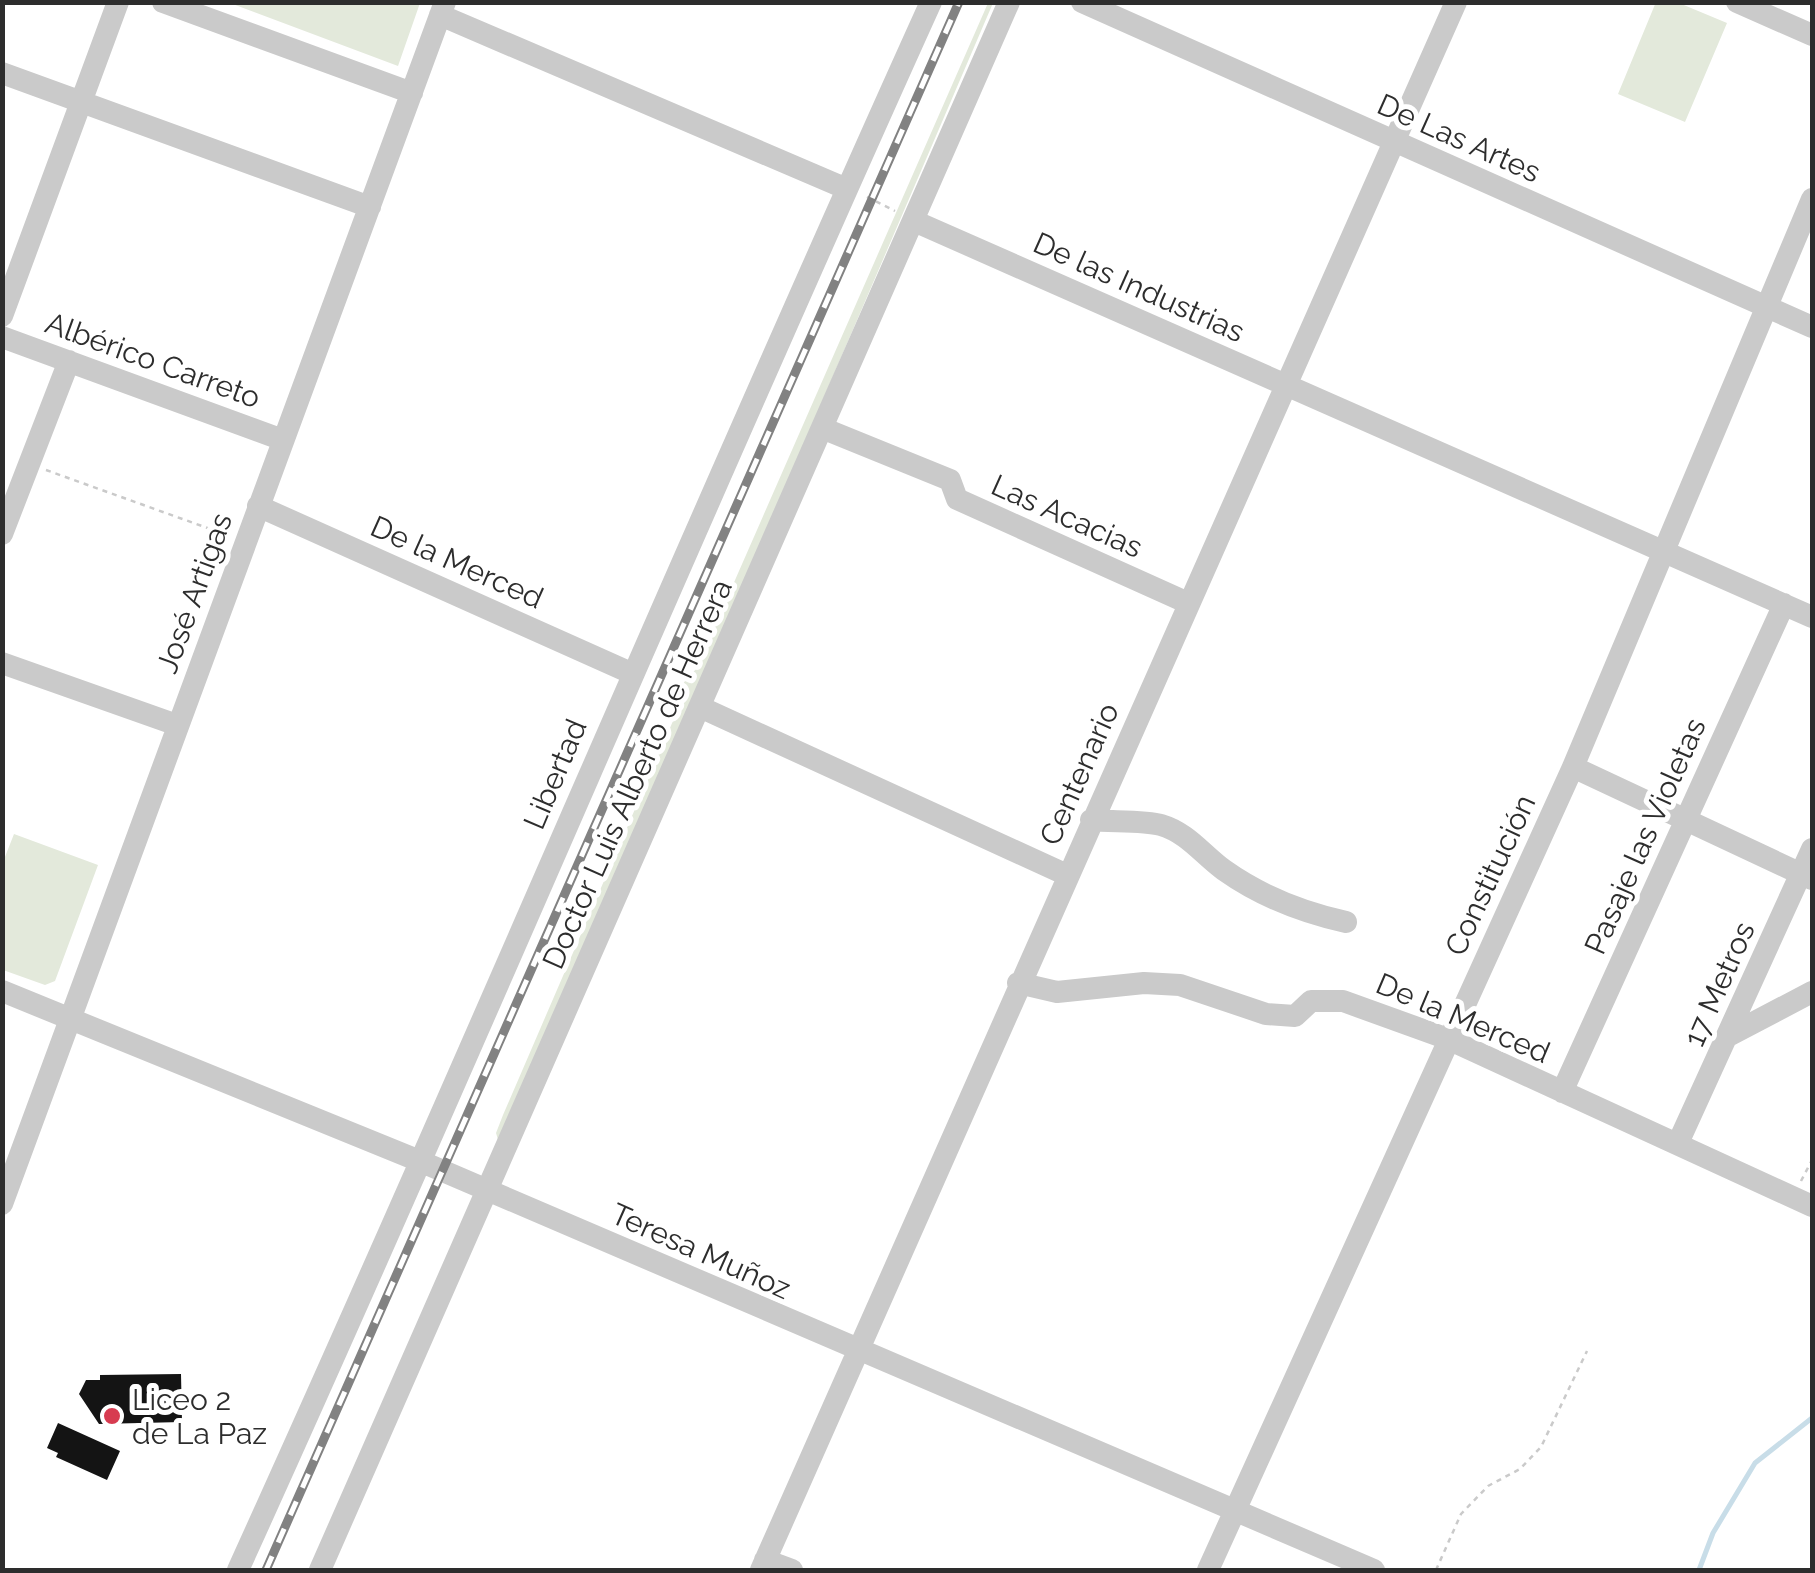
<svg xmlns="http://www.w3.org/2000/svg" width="1815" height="1573" font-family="Raleway,sans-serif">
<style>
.green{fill:#e3e9db}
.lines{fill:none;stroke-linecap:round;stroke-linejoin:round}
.stream{stroke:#c8dde8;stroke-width:5}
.building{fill:#141414}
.path{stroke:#cacaca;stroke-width:2.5;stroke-dasharray:5 5;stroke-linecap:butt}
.minor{stroke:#cacaca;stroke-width:22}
.rail-casing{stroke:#828282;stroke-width:9}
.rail{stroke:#fff;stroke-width:5;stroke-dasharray:15;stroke-linecap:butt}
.poi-dot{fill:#d73b50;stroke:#fff;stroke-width:4}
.labels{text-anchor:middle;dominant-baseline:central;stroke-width:10;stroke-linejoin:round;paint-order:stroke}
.street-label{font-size:30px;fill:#2d2d2d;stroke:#fff}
.poi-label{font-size:30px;fill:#2d2d2d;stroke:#fff;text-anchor:start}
</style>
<rect width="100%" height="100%" fill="#fff"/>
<path class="green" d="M1656 2 1679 3 1727 23 1685 122 1618 94Z
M230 3H420L398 66Z
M988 3H993L505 1141 499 1143 496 1133 503 1115 676 714 677 690 696 669Z
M14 834 98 865 55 981 45 985 3 970V862Z"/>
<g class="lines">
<path class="stream" d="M1699 1570 1713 1533 1755 1463 1812 1418"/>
</g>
<path class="building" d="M181 1374 182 1422 99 1424 79 1394 86 1380H100V1375Z
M58 1423 120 1451 107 1480 56 1457 58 1453 47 1448Z"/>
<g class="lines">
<path class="path" d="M867 197 895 211
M46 470 227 535
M1801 1181 1812 1160
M1436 1570 1461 1514 1488 1486 1520 1469 1541 1447 1587 1351"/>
<path class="minor" d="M163 2 412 93
M1082 2 1812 327
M1737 2 1812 35
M440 15 847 189
M2 73 370 207
M914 221 1812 617
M2 316 118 2
M2 337 283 440
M822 428 950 480 957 499 1188 603
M258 506 631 673
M2 534 69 361
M2 663 177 725
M700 707 1067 875
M1573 767 1812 879
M1091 820C1111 822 1145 820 1161 825 1188 833 1202 854 1224 870 1262 897 1301 912 1346 922
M1018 983 1057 992 1144 983 1180 985 1266 1014 1295 1016 1311 1001H1343L1448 1039 1812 1206
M2 991 422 1162 1374 1570
M1730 1035 1812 992
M1562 1092 1784 604
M1678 1143 1812 849
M2 1204 445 2
M765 1560 792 1570
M238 1570C474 1050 695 523 931 2
M320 1570 1009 2
M761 1570 1456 2
M1208 1570 1573 767 1812 199"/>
<defs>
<path id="rail" d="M266 1570 959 2"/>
</defs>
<use href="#rail" class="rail-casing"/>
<use href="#rail" class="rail"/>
</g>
<circle class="poi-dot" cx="112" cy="1416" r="10"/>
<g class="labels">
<g class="street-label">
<text transform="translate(1459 138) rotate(24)">De Las Artes</text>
<text transform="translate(1139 287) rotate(24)">De las Industrias</text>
<text transform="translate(153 360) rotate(20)">Albérico Carreto</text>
<text transform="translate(1067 516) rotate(24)">Las Acacias</text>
<text transform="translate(457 562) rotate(24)">De la Merced</text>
<text transform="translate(194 593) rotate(-70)">José Artigas</text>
<text transform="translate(555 774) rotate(-67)">Libertad</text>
<text transform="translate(637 774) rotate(-66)">Doctor Luis Alberto de Herrera</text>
<text transform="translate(1079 774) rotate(-66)">Centenario</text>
<text transform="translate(1645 836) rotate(-66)">Pasaje las Violetas</text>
<text transform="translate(1490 875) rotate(-65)">Constitución</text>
<text transform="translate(1719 984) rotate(-66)">17 Metros</text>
<text transform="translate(1463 1018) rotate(23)">De la Merced</text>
<text transform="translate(701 1251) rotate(24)">Teresa Muñoz</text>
</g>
<g class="poi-label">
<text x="132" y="1399">Liceo 2<tspan x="132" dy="34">de La Paz</tspan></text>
</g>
</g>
<rect width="1815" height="1573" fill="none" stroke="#2d2d2d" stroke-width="10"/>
</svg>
